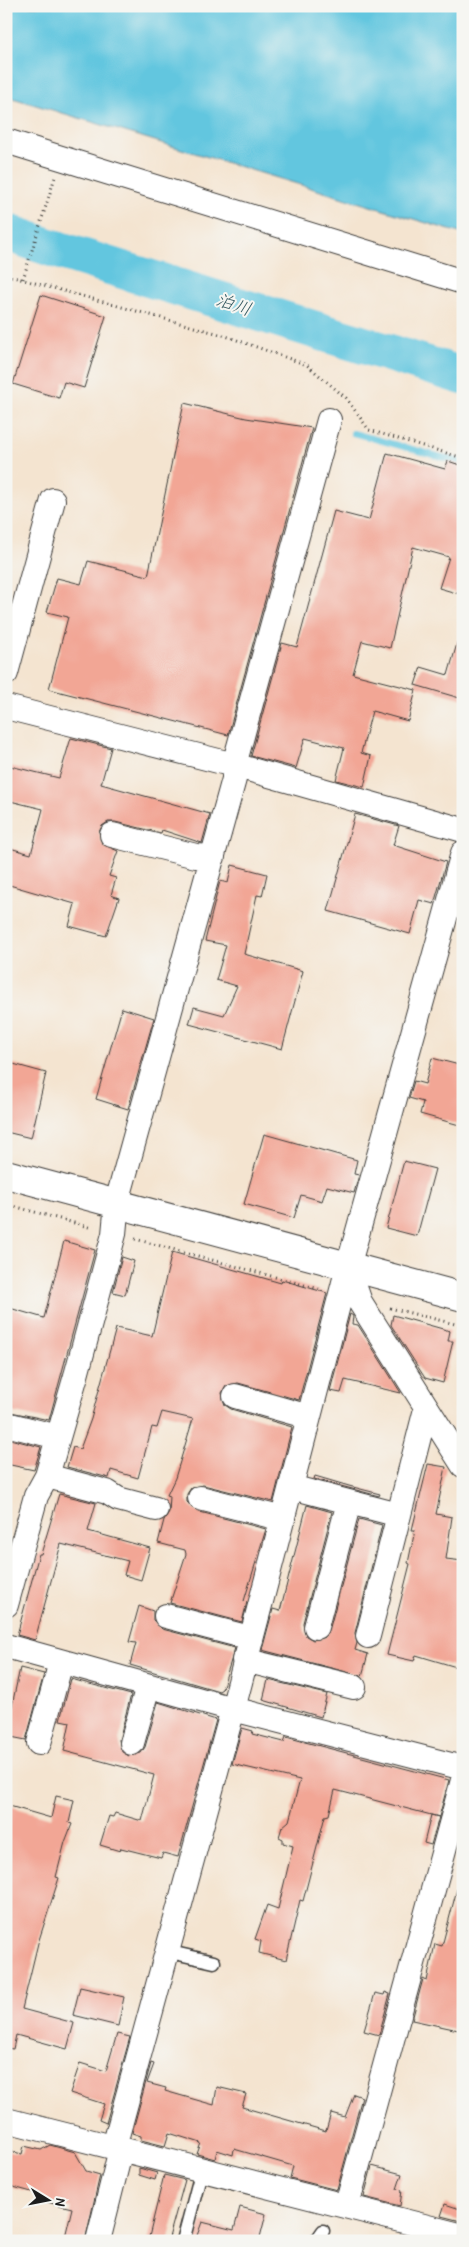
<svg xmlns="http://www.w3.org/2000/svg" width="469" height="2247" font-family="'Patrick Hand','Klee One',sans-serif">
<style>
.water{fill:#62c6df;stroke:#3f717e}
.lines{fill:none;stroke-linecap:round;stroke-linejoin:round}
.stream{stroke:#62c6df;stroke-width:6}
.river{stroke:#62c6df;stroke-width:38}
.building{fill:#f2a695}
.service-casing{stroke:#3c3a37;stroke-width:15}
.minor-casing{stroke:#3c3a37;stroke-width:26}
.tertiary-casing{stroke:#3c3a37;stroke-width:30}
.path{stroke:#3c3a37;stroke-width:3;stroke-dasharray:1 4;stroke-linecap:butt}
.service{stroke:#fff;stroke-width:12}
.minor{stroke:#fff;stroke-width:24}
.tertiary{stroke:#fff;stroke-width:28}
.labels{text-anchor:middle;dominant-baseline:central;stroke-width:4;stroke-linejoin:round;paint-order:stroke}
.water-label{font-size:18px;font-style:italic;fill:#345860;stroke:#f6f6f2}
</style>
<rect width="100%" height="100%" fill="#f6f6f2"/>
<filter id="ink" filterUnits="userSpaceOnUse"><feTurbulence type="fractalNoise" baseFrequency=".02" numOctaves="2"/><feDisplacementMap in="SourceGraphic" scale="10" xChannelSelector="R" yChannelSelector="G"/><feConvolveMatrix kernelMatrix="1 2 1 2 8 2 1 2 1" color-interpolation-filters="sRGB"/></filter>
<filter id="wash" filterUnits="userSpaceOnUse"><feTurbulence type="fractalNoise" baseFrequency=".0096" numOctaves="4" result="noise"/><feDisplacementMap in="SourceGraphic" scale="20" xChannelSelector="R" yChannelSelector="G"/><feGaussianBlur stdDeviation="1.12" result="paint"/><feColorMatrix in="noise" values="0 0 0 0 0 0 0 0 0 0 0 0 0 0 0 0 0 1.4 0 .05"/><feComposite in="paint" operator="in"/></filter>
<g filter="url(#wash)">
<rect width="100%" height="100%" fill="#f4e4d0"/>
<path class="water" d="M6 6H463V234L6 96Z"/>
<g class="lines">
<path class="stream" d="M353 433 463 463"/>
<path class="river" d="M6 232 49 247 463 376"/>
</g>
<g id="blocks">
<path class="building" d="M41 295 106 316 84 388 64 382 59 398 13 384Z
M184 403 246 418 312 428 228 735 49 689 68 617 47 612 57 578 81 584 88 561 148 576Z
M387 453 445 469 448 461 463 466V595L439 588 449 557 413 547 390 648 362 641 353 674 416 690 408 721 372 711 361 753 371 756 364 787 336 780 344 748 305 738 296 768 251 756 282 643 297 647 334 511 369 520Z
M458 640 463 641V699L415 685 421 667 448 675Z
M71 738 111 748 101 784 210 814 202 843 162 830 161 833 115 822H108L102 826 99 832 102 844 118 851 109 876 116 878 111 895 119 898 106 936 69 926 75 904 6 884V847L31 854 43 809 6 800V765L59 778Z
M355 814 399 826 393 845 446 862 434 904 419 900 410 934 328 911Z
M232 865 267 874 262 896 257 895 244 954 303 971 282 1049 189 1024 194 1007 224 1015 237 986 216 980 226 945 205 941 220 881 228 883Z
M122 1008 154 1018 128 1109 96 1099Z
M432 1058 463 1066V1126L420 1114 423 1102 409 1098 414 1081 425 1084Z
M6 1062 46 1073 31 1138 6 1132Z
M264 1134 357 1160 354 1174 359 1175 354 1193 327 1186 322 1201 301 1195 294 1218 244 1204Z
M404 1161 435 1169 417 1236 386 1228Z
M64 1241 95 1250 49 1420 6 1411V1307L44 1318Z
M172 1252 281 1283 282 1280 327 1293 299 1400 238 1383 226 1386 222 1393 225 1405 231 1409 292 1427 273 1502 203 1485 191 1488 187 1494V1502L196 1511 266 1529 244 1601 247 1602 242 1622 170 1603 186 1554 185 1550 158 1543 164 1520 169 1512 170 1496 167 1495 175 1478 193 1419 162 1412 157 1428 152 1427 138 1478 111 1470 109 1478 67 1467 73 1447 80 1449 91 1419 116 1328 152 1336Z
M122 1257 134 1261 125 1295 113 1292Z
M350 1314 353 1316 352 1324 358 1325 401 1393 345 1380 341 1393 330 1391Z
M393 1315 450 1331 448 1341H453L443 1383 425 1378 391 1325Z
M6 1438 41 1447 34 1470 6 1464Z
M428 1464 446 1467 436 1514 452 1517 446 1559 463 1561V1669L416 1655 414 1661 387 1655 410 1564 408 1563 415 1530H412Z
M315 1476 349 1486 380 1494 379 1496 314 1479Z
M59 1494 96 1503 88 1531 150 1548 141 1580 124 1575 128 1561 61 1544 35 1640 17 1635 39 1554H41Z
M307 1505 332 1512 303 1623 306 1636 313 1640 325 1637 329 1631 359 1519 382 1525 355 1633 357 1643 355 1650 368 1654 362 1676 262 1650 273 1609 280 1611Z
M139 1606 153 1611V1620L162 1629 235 1648 222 1689 219 1691 130 1665 136 1643 129 1642Z
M20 1668 44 1674 26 1740 6 1736V1714L10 1715Z
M71 1679 131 1695 119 1740 122 1752 129 1756 141 1753 145 1747 158 1702 216 1720 178 1857 163 1853 161 1858 121 1848 120 1851 100 1845 109 1816 113 1817 115 1813 142 1821 154 1775 64 1751 70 1722 60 1720Z
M268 1680 327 1694 321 1717 263 1700Z
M242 1728 253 1731 252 1734 284 1742 286 1737 449 1780 439 1817 335 1790 329 1815 325 1816 303 1901 300 1900 286 1960 259 1953 261 1941 255 1939 267 1905 278 1909 293 1846 283 1843V1839L279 1837 282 1827 289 1821 300 1780 232 1764Z
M56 1796 74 1800 69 1823 72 1824 65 1842 56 1877 59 1878 38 1943 22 2009 74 2023 67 2049 16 2035 13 2049 6 2048V1805L51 1818Z
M431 1815 439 1817 431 1845 424 1843Z
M457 1889H463V2031L412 2020 423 1979 427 1981 435 1944 442 1946Z
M80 1987 124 1997 118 2026 73 2015Z
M385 1992 390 1994 379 2035 364 2031 375 1993 384 1995Z
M117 2034 130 2037 106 2123 99 2120 104 2104 70 2093 80 2063 106 2071Z
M151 2063 154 2064 147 2083 166 2088 165 2091 214 2105 217 2087 246 2094 242 2107 326 2131 331 2113 345 2117 354 2094 362 2097 337 2190 290 2178 293 2166 234 2149 233 2155 217 2150 215 2159 197 2154 201 2143 169 2133 165 2146 141 2140V2136L132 2133Z
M50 2145 75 2152 86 2171 100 2175 85 2241H64L72 2208 38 2200 39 2194 6 2185V2150L22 2154 24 2146 41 2150Z
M372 2166 402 2174 397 2189 402 2190 400 2206 364 2197Z
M139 2168 157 2173 155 2180 139 2175Z
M164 2175 185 2180 168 2241H148Z
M445 2204 463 2210 461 2221 441 2216Z
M240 2207 266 2214 259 2241H195L202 2222 234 2230Z"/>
</g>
</g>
<g filter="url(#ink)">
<use href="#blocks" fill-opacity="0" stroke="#3c3a37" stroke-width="1"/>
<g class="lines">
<defs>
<path id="service" d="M166 1951 214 1962
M183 2241 202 2169
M316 2241 323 2231"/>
<path id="minor" d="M6 141 463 282
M6 673 53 500
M6 707 234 765 463 830
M112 835 196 856 213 857
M348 1267 360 1302 463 1465
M235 1396 309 1417
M6 1424 58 1437
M47 1476 107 1492 118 1499 156 1509
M291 1487 399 1515
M200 1498 283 1519
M6 1605 36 1496 47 1476 77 1372 114 1234 117 1202 234 779V765L329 420
M166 1616 250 1638
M316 1627 349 1502
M368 1636 426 1409
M6 1646 233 1709 463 1768
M244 1660 354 1687
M39 1743 61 1662
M132 1743 148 1686
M6 2120 463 2236
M114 2147 233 1709 348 1267 463 853
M347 2205 463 1780
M98 2241 121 2149"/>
<path id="tertiary" d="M6 1174 463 1297"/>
</defs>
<use href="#service" class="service-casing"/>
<use href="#minor" class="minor-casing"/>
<use href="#tertiary" class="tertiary-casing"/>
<path class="path" d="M6 275 223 335 307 365 346 398 369 430 463 458
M23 279 55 177
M6 1204 92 1228
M135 1239 319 1289
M390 1308 463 1326"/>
<use href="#service" class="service"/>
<use href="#minor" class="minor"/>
<use href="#tertiary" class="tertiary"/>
</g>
</g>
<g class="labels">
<g class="water-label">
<text transform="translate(234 304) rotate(18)">泊川</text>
</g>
</g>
<rect width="469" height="2247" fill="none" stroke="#f6f6f2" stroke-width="25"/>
<g transform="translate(48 2200) rotate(100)" stroke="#f6f6f2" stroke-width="4" paint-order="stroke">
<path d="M0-4L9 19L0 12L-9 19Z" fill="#1c1c1c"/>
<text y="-8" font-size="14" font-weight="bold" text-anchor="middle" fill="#1c1c1c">N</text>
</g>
</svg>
